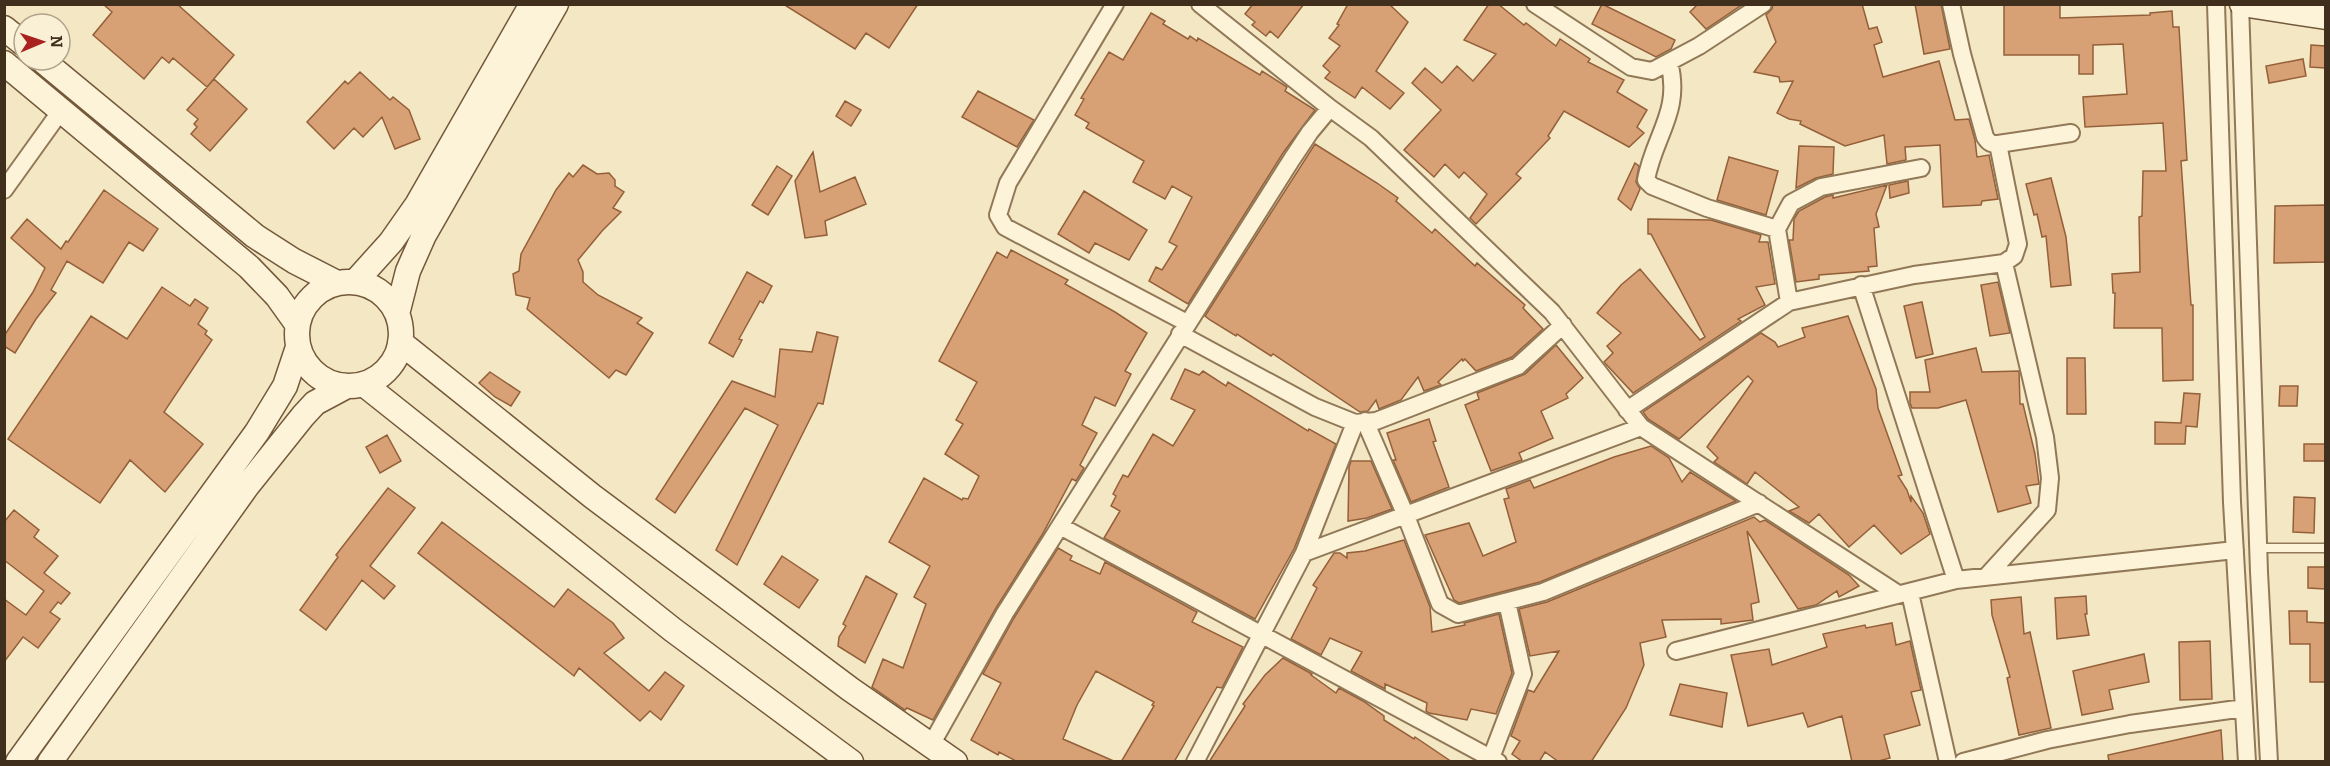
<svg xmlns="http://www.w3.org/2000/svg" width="2330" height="766" font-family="Bitter,serif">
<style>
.building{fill:#d7a075;stroke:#94603a;stroke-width:1.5}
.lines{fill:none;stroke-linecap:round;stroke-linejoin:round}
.lane-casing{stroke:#917857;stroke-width:11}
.street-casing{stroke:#917857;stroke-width:20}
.secondary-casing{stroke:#73583a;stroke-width:27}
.lane{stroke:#fdf3d9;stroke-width:8}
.street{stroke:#fdf3d9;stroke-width:16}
.secondary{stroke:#fdf3d9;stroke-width:24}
</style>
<rect width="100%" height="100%" fill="#f4e7c4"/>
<path class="building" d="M103 4H177L234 55 207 87 173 58 169 63 162 57 144 79 93 35 112 12Z
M783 4H918L889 48 866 33 855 49Z
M1253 4H1304L1278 38 1270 31 1266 36 1252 25 1255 22 1245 14Z
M1348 4H1389L1408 22 1376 71 1404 93 1390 109 1362 87 1355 98 1325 78 1330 72 1323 66 1340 46 1329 38 1339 25 1337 24Z
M1489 4H1498L1524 25 1526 23 1556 46 1560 39 1590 59 1588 62 1624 80 1617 92 1647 110 1637 127 1644 133 1629 147 1564 111 1548 136 1550 138 1516 174 1521 178 1476 224 1470 218 1487 194 1464 172 1459 178 1445 164 1434 177 1404 150 1441 110 1412 83 1425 68 1442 83 1457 66 1473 81 1496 54 1464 40Z
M1602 4 1675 40 1671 49 1656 57 1592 24Z
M1698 4H1743L1706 29 1690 12Z
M1773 4H1862L1869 29 1877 27 1882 42 1874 45 1883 77 1939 61 1955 120 1969 119 1975 140 1977 157 1989 155 1998 199 1982 201 1981 205 1943 207 1940 145 1905 147 1906 160 1887 164 1884 135 1845 146 1800 124 1801 121 1789 119 1777 113 1793 81 1780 82 1779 77 1754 72 1776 42 1766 15 1772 9Z
M1915 4H1941L1950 49 1924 54Z
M2004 4H2060V18L2150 15V13L2172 11 2173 27H2179L2187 160 2181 161 2191 305H2193V380L2163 381 2162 328H2114L2115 293H2113L2112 274 2140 272 2139 217 2142 216 2143 171H2166L2163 123 2085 127 2083 97 2127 94 2123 44 2093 45V74H2079V55H2004Z
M1151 13 1165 21 1163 24 1188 39 1190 36 1197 41 1198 38 1260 75 1262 71 1287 87 1285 91 1315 110 1283 153 1188 304 1149 281 1156 267 1162 270 1177 246 1169 242 1192 197 1172 186 1165 199 1133 182 1144 161 1086 128 1089 123 1075 115 1084 99 1081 98 1109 52 1123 60Z
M2311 45 2325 46V68L2310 67Z
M2303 59 2306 76 2269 83 2266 66Z
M360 72 390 100 393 97 409 110 420 139 395 149 382 117 363 137 354 128 334 149 307 122 345 81 348 84Z
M214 79 247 109 210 151 191 134 197 127 194 124 198 119 187 110Z
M978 91 1034 120 1017 147 962 117Z
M845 101 861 110 851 126 836 116Z
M1315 144 1377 183 1398 198 1396 201 1432 233 1435 229 1475 266 1477 263 1525 305 1523 308 1543 329 1512 357 1476 371 1465 359 1463 361 1462 359 1438 382 1441 385 1424 391 1418 377 1401 400 1379 409 1376 400 1368 411 1360 412 1273 354 1271 356 1237 334 1236 336 1210 320 1205 316Z
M1799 146 1834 147 1833 174 1816 178 1796 188Z
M813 152 820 192 855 177 866 204 825 221 827 235 805 238 795 181Z
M1729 157 1778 171 1766 215 1717 200Z
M1635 163 1639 166 1636 182 1640 189 1631 210 1618 199Z
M583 165 597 174 609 173 615 180V186L624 192 613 208 621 212 602 231 578 260 583 272V282L598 295 642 318 637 323 653 333 626 375 616 370 609 378 527 309 530 298 516 295 513 274 519 271 521 254 556 190 569 173 573 177Z
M777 166 792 176 768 215 752 205Z
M2051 178 2066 237 2071 285 2051 287 2046 236 2042 237 2037 214 2034 215 2026 184Z
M1908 181 1909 193 1890 198 1889 185Z
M1887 185 1876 214 1879 227 1874 228 1877 266 1868 267 1869 271 1819 275V279L1796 282 1789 240H1793L1794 219 1799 211 1825 197 1833 195V198Z
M104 190 158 229 143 251 129 242 103 283 67 261 51 290 56 293 36 319 15 353 4 346V336L33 292 45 268 11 238 27 219 61 249 66 241 68 242Z
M1084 191 1147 230 1129 260 1095 243 1089 253 1058 234Z
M2325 205V262L2274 263 2275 206Z
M1648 219 1711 220 1761 235 1759 242H1768L1775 284 1756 287 1765 305 1738 319 1741 321 1633 393 1604 362 1613 353 1607 346 1621 333 1597 313 1621 285 1640 269 1700 340 1705 337 1651 234H1648Z
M1011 250 1068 280 1065 284 1115 312 1147 333 1125 371 1131 374 1115 406 1095 397 1082 425 1097 433 1080 465 1084 468 1076 481 1072 479 1042 535 996 608 933 720 907 708 905 710 872 687 883 659 903 668 926 604 914 597 930 566 889 542 924 478 962 500 963 498 968 499 979 476 945 454 963 424 956 420 977 382 939 361 997 252 1007 258Z
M747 272 772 286 763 303 760 301 739 339 742 340 733 357 709 343Z
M1998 282 2010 333 1990 336 1981 285Z
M162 287 190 306 195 299 208 308 198 324 207 331 205 334 212 340 164 412 203 444 165 492 130 460 100 503 8 439 91 316 127 339Z
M1922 302 1933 354 1916 358 1904 306Z
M1848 316 1876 389 1878 408 1902 475 1898 476 1907 490 1911 502V496L1923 513 1930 534 1901 554 1874 525 1849 547 1819 514 1809 523 1789 511 1799 507 1755 472 1747 484 1714 462 1718 458 1707 447 1753 381 1748 376 1679 439 1648 419 1643 412 1761 333 1775 342 1778 347 1805 337 1802 328Z
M817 332 838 337 823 404 818 403 737 565 716 550 778 425 745 408 675 513 656 499 732 381 775 397 780 349 812 352Z
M1556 345 1583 378 1566 394 1568 398 1541 411 1553 438 1519 453 1522 460 1491 471 1465 405 1479 399 1477 393 1525 374Z
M1976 348 1982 372 2019 371 2020 404H2023L2035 454 2039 484 2026 486 2031 503 1998 512 1966 400 1938 408H1912L1910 403V392H1930L1925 360Z
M2067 358H2085L2086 414H2067Z
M1185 369 1199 375 1203 371 1226 386 1228 382 1308 431 1309 429 1336 444 1294 549 1255 619 1104 538 1120 511 1111 506 1116 496 1113 494 1123 475 1128 477 1153 434 1173 446 1195 410 1171 399Z
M490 372 520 392 511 406 495 397 479 383Z
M2280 386H2298L2297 406H2279Z
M2184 393 2200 394 2197 427 2186 426 2185 444H2155V422L2181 423Z
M1429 419 1436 441 1433 442 1449 487 1411 502 1393 460H1396L1387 433Z
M387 435 401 461 380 473 366 447Z
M2304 444H2325V461H2304Z
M1651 446 1669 458 1682 482 1690 472 1736 501 1540 582 1459 603 1454 600 1425 535 1469 523 1483 556 1516 542 1504 499 1509 498 1506 489 1530 480 1534 488 1614 457Z
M1351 461H1371L1392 509 1367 518 1348 521 1349 467Z
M388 488 415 508 370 566 395 586 384 599 362 580 326 630 300 610 338 557 336 555Z
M2294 497 2315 498 2314 533 2293 532Z
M14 510 39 530 34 537 58 556 44 573 70 593 61 604 58 602 50 612 60 619 38 648 23 637 4 662V599L26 615 44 591 4 560V522Z
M1754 517 1760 522 1765 520 1849 575 1859 586 1839 597 1837 591 1816 605 1798 609 1747 531 1759 602 1751 604 1753 620 1721 624V619L1662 620 1666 637 1640 643 1644 665 1626 708 1591 762H1559L1545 752 1539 762H1523L1512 754 1520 741 1511 736 1528 690 1534 692 1559 651 1530 656 1519 609 1547 602Z
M442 522 554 607 568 589 613 623 624 638 604 653 649 691 665 672 684 686 661 720 650 711 640 721 579 668 574 676 418 553Z
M1404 540 1430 607 1432 632 1465 625 1464 623 1499 614 1512 673 1496 714 1471 709 1467 720 1429 713 1426 711 1427 703 1385 684V689L1351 671 1362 652 1330 638 1321 655 1291 639 1317 588 1313 585 1334 553H1340L1347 558V553L1365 551Z
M1058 548 1072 556 1070 560 1100 574 1105 562 1197 612 1192 622 1243 647 1222 688 1217 687 1174 762H1121L1154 706 1152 705 1154 702 1096 671 1077 705 1063 739 1116 762H1018L999 752 998 755 971 740 1001 683 983 674 1014 618Z
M782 556 818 580 799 608 764 584Z
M2308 567H2325V589L2308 588Z
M866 576 897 594 865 663 838 646 839 637 846 626 843 624Z
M2086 596 2087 614H2085L2089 635 2057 639 2055 598Z
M2021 597 2024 634 2030 632 2051 728 2019 735 2007 678 2010 677 1992 615 1991 600Z
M2289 611H2307V622L2325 623V682H2310V644H2290Z
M1892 623 1896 645 1910 641 1921 690 1911 692 1920 725 1884 735 1890 758 1875 762H1852L1842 716 1808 727 1803 713 1748 726 1731 655 1769 649 1772 665 1827 647 1823 634 1865 625 1866 628Z
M2210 641 2212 699 2180 700 2179 642Z
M2144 654 2149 682 2109 690 2113 709 2082 715 2073 671Z
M1283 658 1312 674 1311 675 1336 693 1339 688 1363 701 1384 716V720L1414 739 1415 737 1452 762H1209L1245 706 1243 704 1265 675Z
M1680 684 1727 693 1722 727 1670 715Z
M2221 730 2223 762H2109L2108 755Z"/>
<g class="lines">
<defs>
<path id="lane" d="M2258 548H2326"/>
<path id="street" d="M1115 4 1008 183 998 215 1005 227 1187 323
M1200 4 1330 108 1371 138 1552 312 1641 427 1898 594
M1535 4 1631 67 1652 71 1699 46 1763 4
M1951 4 1962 54 1985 137C1989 143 1991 144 1998 144L2071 133
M2216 4 2232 502 2247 762
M2240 4 2259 572 2269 762
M1669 62C1682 112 1654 135 1646 180L1652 186 1707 208 1777 229 1789 302 1914 275 2004 263 2014 256 2018 244 1998 144
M4 190 60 112
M1777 229 1791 203 1821 187 1921 168
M1861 285 1956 580
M1180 334 1315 407 1355 423 1376 421 1518 366 1563 325
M1627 410 1789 302
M1365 421 1406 516 1440 604 1458 614 1543 592 1759 503
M1060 526 1498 762
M1304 553 1641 427
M1986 577 2047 510 2050 478 2045 437 2004 263
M1910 593 1948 762
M1676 651 1956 580 2235 550
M931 745 1005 613 1292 159 1310 132 1330 108
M1491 758 1523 674 1507 602
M1195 762 1304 553 1355 423
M1963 762 2047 740 2130 724 2244 708"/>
<path id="secondary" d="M2242 4 2326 17
M4 28 24 44
M42 60 255 236 294 261 337 283
M4 63 249 267 277 296 297 324
M297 334a52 52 0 1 1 104 0a52 52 0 1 1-104 0Z
M355 282 391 242 417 205 532 4
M397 314 408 271 424 235 556 4
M400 342 592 496 850 689 955 762
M365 385 673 630 851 762
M18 762 257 432 285 386 298 347
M50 762 247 486 303 416 315 403 345 387"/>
</defs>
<use href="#lane" class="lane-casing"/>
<use href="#street" class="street-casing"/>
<use href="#secondary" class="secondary-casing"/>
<use href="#lane" class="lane"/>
<use href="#street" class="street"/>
<use href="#secondary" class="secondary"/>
</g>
<rect width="2330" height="766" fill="none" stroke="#402f1d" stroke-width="12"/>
<g transform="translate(42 42) rotate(88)"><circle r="28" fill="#faf0d5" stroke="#b0a38b" stroke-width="1.5"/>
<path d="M0-4.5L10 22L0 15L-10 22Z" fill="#a9221f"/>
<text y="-9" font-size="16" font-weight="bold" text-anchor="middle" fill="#402f1d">N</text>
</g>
</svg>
